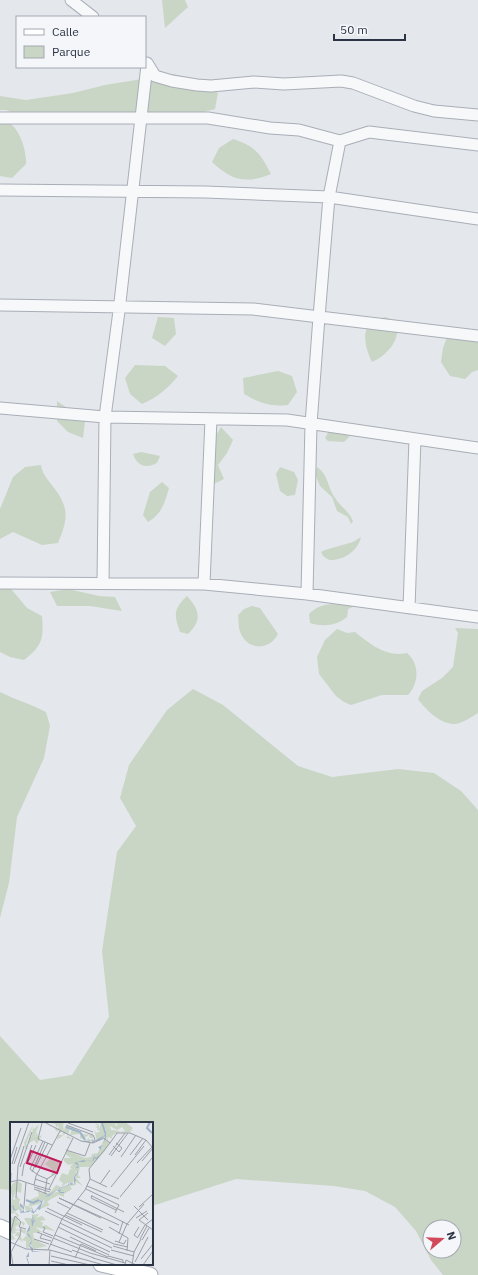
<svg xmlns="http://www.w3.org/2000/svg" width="478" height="1275" font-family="'IBM Plex Sans',sans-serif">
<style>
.green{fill:#c9d6c5;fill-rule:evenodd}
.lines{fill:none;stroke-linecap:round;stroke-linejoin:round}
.street-casing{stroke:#a9aeb7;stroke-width:13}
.secondary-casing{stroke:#a9aeb7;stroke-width:17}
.street{stroke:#f7f8fa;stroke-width:11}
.secondary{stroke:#fff;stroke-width:15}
.inset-river{fill:none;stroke:#9fb4cc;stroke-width:2}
.inset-road{fill:none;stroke:#9a9fa9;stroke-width:1}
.view{fill:#c2185b;fill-opacity:0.15;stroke:#c2185b;stroke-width:2}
.inset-edge{fill:none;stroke:#2b3445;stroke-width:2}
</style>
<rect width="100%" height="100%" fill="#e4e7ec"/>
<path class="green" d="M162 0H185L188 7 165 28Z
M173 74 190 78 218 93 215 109 199 113 35 122 6 110H0V96L26 100 73 93 105 85Z
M0 122C3 122 7 122 9 123 20 129 27 152 26 164L12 178 0 176Z
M233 139C255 146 260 153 271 174 246 184 232 181 212 162L219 148Z
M158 317 174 318 176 334 165 346 152 338Z
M386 317C410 328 390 355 372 362 363 343 359 321 386 317Z
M449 332 478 337V370L472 372 465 379 450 376 441 362 443 348Z
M135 365 165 366 178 376C167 389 158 397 142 404L130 394 125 378Z
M278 371 292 376 297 392 288 405C269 407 260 403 244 394L243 378Z
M57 401 85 421 83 438 68 432 57 421Z
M221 427 233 440 227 453 218 465 224 479 210 486 213 441Z
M329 431 350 436 344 442 328 441 325 438Z
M141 452 160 456 157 463C146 469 137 466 133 454Z
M41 465C42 473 46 477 51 484 69 506 69 517 58 543L42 545 13 532 0 539V509L13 477 25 467Z
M280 467 294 472 298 480 295 495 287 496 280 491 276 474Z
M317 467C328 474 328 488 335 498 340 506 349 511 353 521L351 524 348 517 337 511 332 497 320 486 315 474Z
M162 482 169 488C165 502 162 514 148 522L143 515 150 492Z
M361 537C358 551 343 561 329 560L323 556 321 552 325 550 353 542Z
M6 583 27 608 42 616C44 639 42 646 24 660L10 657 0 652V584Z
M68 589 99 596 115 597 122 611 90 606H57L50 592Z
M187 596C199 609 203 620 188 634L180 632C174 615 173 609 187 596Z
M332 604 355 606 348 609 347 617C336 626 323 627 310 623L309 614C316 607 322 605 332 604Z
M252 606 260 608 278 634C270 650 249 651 241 634 238 628 239 621 238 615L244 609Z
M455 628 478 629V713C472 717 462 723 455 724 441 725 425 709 418 699L422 691 442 678 453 667 458 633Z
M337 629 347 633 355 632C370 644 387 658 407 653 420 664 419 683 408 695H382L351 705 344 702 336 696 319 674 317 657 325 640Z
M193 689 223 705 298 766 332 777 398 769 434 773 461 791 478 810V1275H443L431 1260 416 1231 395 1207 365 1191 334 1186 236 1179 152 1206V1123H11V1190L0 1189V1036L40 1080 72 1075 109 1017 102 951 117 852 136 826 120 798 129 765 167 710ZM430 1227H454V1251H430Z
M0 692C16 700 31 704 46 712L50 726 44 758 17 817 9 883 0 918Z"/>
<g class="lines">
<defs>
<path id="street" d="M71 0 93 17
M147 63 155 76 172 81 197 85 211 86 254 82 284 84 341 81 353 83 414 106 434 111 478 115
M0 118H208L270 128 299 130 340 141 369 132 478 145
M0 190 205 192 329 197 478 219
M0 305 253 309 478 336
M0 408 105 417 287 420 478 448
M0 583 204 584 307 594 478 617
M103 583 105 417 119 311 147 65
M204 584 211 419
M307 594 311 424 319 317 329 197 340 141
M409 608 415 439"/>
<path id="secondary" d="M0 1227 11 1232
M101 1264 150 1275"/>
</defs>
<use href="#street" class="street-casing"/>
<use href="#secondary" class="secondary-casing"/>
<use href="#street" class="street"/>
<use href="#secondary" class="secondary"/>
</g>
<g transform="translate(10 1122)">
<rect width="143" height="143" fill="#e4e7ec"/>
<path d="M37 0H55L53 3 54 9 55 4H60L73 12 83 13V20L80 19 83 16H80L79 13 74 16 78 19 77 17 79 16V20H76L72 19 76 18 70 16V12L60 13 62 7 60 5 58 14 62 17 56 16 58 14 56 11 47 18 48 13H53V7L51 11 48 8 47 10 44 6 48 7 49 4 46 5 48 7 45 2ZM84 0 89 3V8L91 0 94 5 93 0H104L106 4 108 3 105 1 115 0 123 6 120 10H110L115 9 112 5 107 8 100 4 101 8 110 9 103 13 100 19 101 16 98 15V19L96 15V8L94 5 95 15 87 19 84 7 86 11 91 9 87 8 88 6 85 5 88 4ZM23 2 20 13 22 15 23 4 24 7 29 2 24 16 27 10 28 15 32 13 27 22 24 18 18 22 20 14H19L16 22 18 27 15 26 14 21ZM94 17 100 20 95 29 80 45H70L68 53 71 56H66L73 64 66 60V63L60 64 62 67 54 72V75L49 73 41 77 37 80 40 83 30 87 34 80 33 76 46 70H50L51 68 50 67 59 62H64L66 55 67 52V48L63 61 59 60 49 66 50 70 48 68 34 75 29 82 18 85 23 86 17 90 14 84H19L20 78 29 74 27 64 31 71H40L46 63 51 65 53 61 49 58 52 51 58 53 60 47 63 48 60 45 63 42 58 43 54 39V36H61L55 32 57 28 75 36 81 35 82 32 88 31ZM41 36 51 39 44 52 41 53 43 48 35 42ZM8 59 12 62 11 71 6 69 7 66 3 77 5 78 6 74 10 77 9 82 13 89 11 90 9 87 4 89 9 93 7 96 10 97 6 101 11 99 15 101 13 105 12 100 9 102 11 105 8 103 5 105 7 109 5 108 6 111 2 112 5 117 1 118 0 93 2 96 7 94 5 91 0 92 2 75 0 66 3 61ZM29 92 26 96 32 94 36 98 30 99 33 101 32 104 36 103 45 109 25 105 32 110 23 111 24 117 37 124 24 127 20 122 21 125 16 126V119L12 118 13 120 8 117 9 114H5L7 110H9L12 118 17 113 6 107 16 108 15 112H17V108H20L19 104H23L18 103 14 96H21L22 102V93Z" fill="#c9d6c5"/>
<path d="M91 0 93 1 96 10V15L95 20 94 21H93V23L91 25V27L89 28V30L88 31 89 32V34L87 37H85L84 35V38L82 40 79 39 78 38 74 40H67L69 44 68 46H66L68 50 66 54 65 55 66 58 64 62 61 63 59 60V63L51 66H50L51 68 50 70H54V71H50L47 68 39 74 34 75 30 88 27 87 26 89 22 93 25 99 23 102 24 97H21L23 98V104L20 103V108L16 111 19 112 22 118 21 122 19 123 23 126V130L24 129H33L39 128 23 130H19V135H16L18 137V139L19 140V143L16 135 19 130H22L19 123 22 118 16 111 20 103H22L21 97 23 96 22 94 23 91 21 90 22 88 19 90 11 91 10 90 11 89 9 87 5 89 3 87V85H2L3 83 0 81 3 83 5 88 9 87 11 88V90L14 88 10 84V81L14 85V90L22 88 23 90 21 84 24 90 31 81 29 78 32 79 34 75 47 68H49L50 69 49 66 58 63 59 60 64 62V55L68 49 66 46V45L69 44 64 41 67 40 74 38 75 39 78 38 82 40 84 34 86 36 89 33 88 30H89V28L90 27 88 25 93 23V21L95 20 94 17 95 15 94 14 90 18 84 20 83 19 81 18 79 20 70 19H79L80 17V18H82L84 19 95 13Z" fill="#9fb4cc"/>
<path class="inset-river" d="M140 0 137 6 142 11M56 5 70 10 75 18M16 78 23 81 29 78"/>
<path class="inset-road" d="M34 0 71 19 83 21 94 16 100 21 79 47 80 57 75 68 52 97 38 128M32 1 28 17 42 23M58 1 83 10M56 3 83 13 85 17 82 21M100 21 107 11H120L136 18 143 26M103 24 109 30 112 26 106 21M56 28 75 34 80 21M99 33 115 11M120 33 133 16M125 33 136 18M101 34 118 11M111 35 126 13M0 38 11 6M132 39 143 26M16 40 22 23M127 41 142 25M2 42 7 25M4 42 19 0M10 45 22 10M25 46 38 21M22 50 35 20M28 53 37 57 46 51 63 16M28 53 20 47 33 19M12 54 14 42 20 37 26 23M25 57 40 62M80 57 97 65M0 60 9 58 24 63 26 54 50 9M90 62 100 48M24 63 41 68M77 64 109 77M24 65 40 70M101 65 134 24M24 67 37 72M39 67 47 51M76 67 109 83 105 91M0 71 1 51M35 71 37 57M82 73 81 76 106 88M82 74 114 90M110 75 142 36M6 76 8 44 14 24M49 76 109 103M49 76 91 96M68 77 119 103M47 80 61 87M14 84 16 60M124 84 138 98M129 85 143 72M37 86 72 103M35 89 52 97M57 91 93 108M138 91 129 98 143 108M55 93 92 110M5 94 11 100 9 105 16 107M126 96 137 89M52 97 104 122M50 101 102 126M33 105 35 106 33 110 43 114M48 105 83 122M99 105 118 116 117 129M27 110 42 116M32 112 30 116 41 119M109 112 113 99M0 113 5 94M45 113 98 135M60 115 99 133M128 115 135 103 143 97M43 116 80 131M128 116 124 113 129 105M24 117 39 122M130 117 137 104M132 118 139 106M105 119 114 122 116 118M0 120 16 127 40 128 94 143M109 120 117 102 134 82M5 122 10 114 11 106M40 122 62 130M83 122 100 130M104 122 118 125M103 124 124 130M62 128 84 136M101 128 124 134M80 131 115 141M41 134 80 143M98 134 113 138V141M65 136 71 122 86 129M83 136 107 143M131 137 143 122M41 139 59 143M125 140 138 115M3 143 1 130 5 123M39 143 40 128M115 143 116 138 126 143M122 143 124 130 131 117M133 143 143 129"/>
<path class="view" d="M21 29 51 40 47 51 17 41Z"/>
<rect width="143" height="143" class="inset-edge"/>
</g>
<rect x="16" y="16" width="130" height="52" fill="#f4f6f9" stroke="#a4a8b1"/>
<rect x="24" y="29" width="20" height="6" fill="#ffffff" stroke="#a4a8b1"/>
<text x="52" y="36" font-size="12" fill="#2b3445">Calle</text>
<rect x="24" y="46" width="20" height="12" fill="#c9d6c5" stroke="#a4a8b1"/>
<text x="52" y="56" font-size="12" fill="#2b3445">Parque</text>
<g transform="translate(442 1239) rotate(71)"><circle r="19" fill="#f4f6f9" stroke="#a4a8b1"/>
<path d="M0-3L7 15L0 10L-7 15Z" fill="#d1495b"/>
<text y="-6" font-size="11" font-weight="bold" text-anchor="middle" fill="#2b3445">N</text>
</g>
<path d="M334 34v6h71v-6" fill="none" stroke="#2b3445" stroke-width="2"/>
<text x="340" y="34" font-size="12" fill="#2b3445" stroke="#f4f6f9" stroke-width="3" paint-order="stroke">50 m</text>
</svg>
